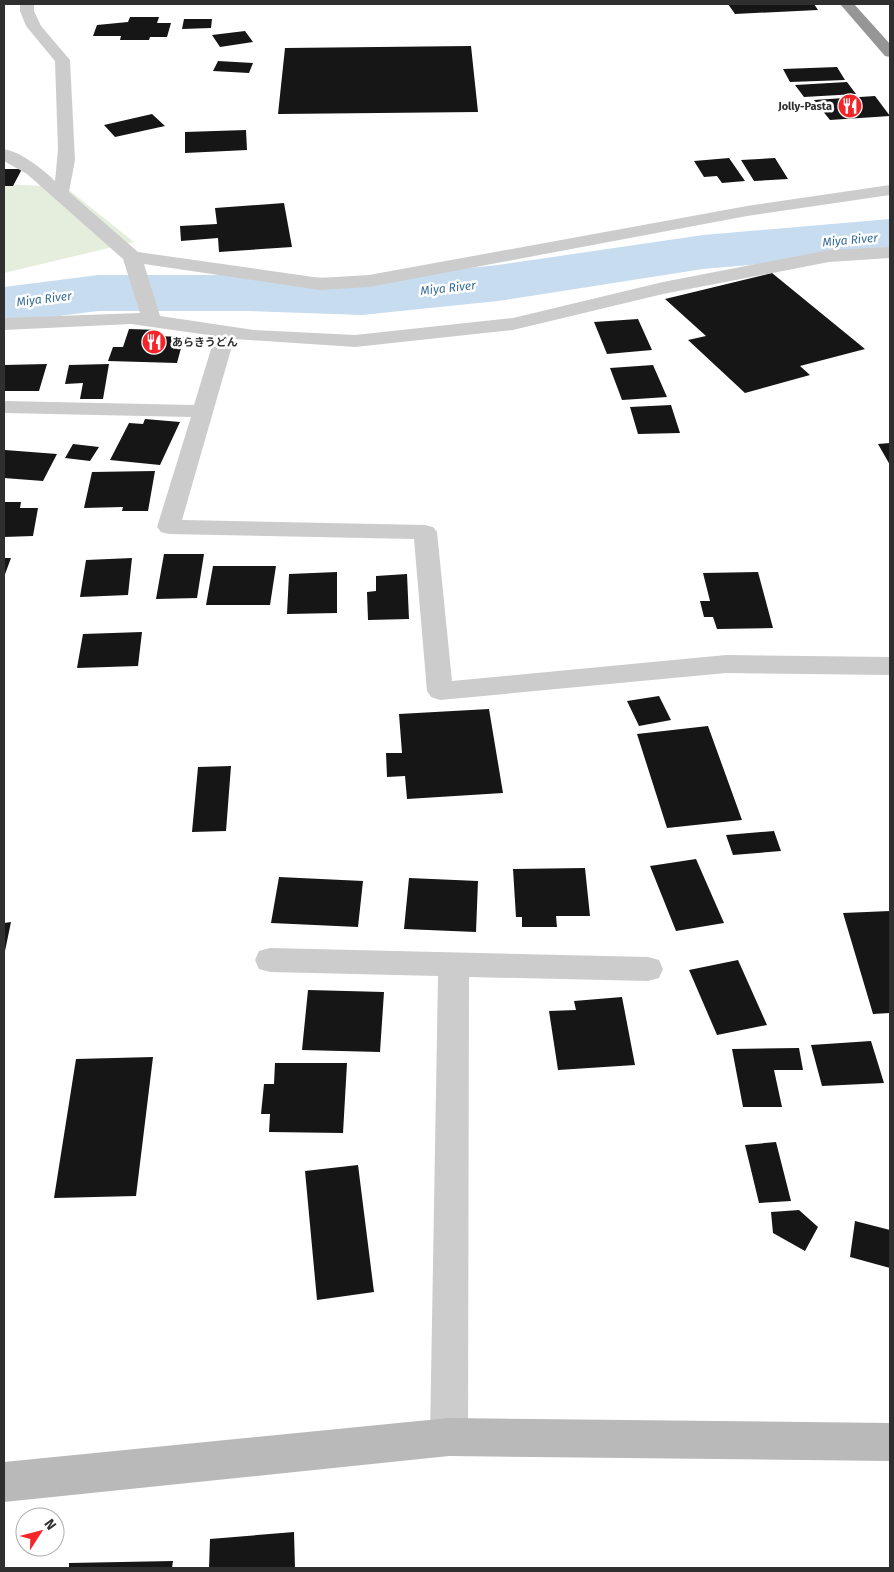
<svg xmlns="http://www.w3.org/2000/svg" width="894" height="1572" font-family="'Fira Sans','Noto Sans JP',sans-serif">
<style>
.green{fill:#e5eedc}
.lines{fill:none;stroke-linecap:round;stroke-linejoin:round}
.river{fill:#c7ddef;fill-rule:evenodd}
.building{fill:#161616}
.street{fill:#ccc;fill-rule:evenodd}
.secondary{fill:#b9b9b9;fill-rule:evenodd}
.highway{fill:#969696;fill-rule:evenodd}
.labels{text-anchor:middle;dominant-baseline:central;stroke-width:5;stroke-linejoin:round;paint-order:stroke}
.far-poi-label{font-size:11px;font-weight:bold;fill:#2f2f2f;stroke:#fff;text-anchor:end}
.far-water-label{font-size:12px;font-style:italic;fill:#366d99;stroke:#fff}
</style>
<rect width="100%" height="100%" fill="#fff"/>
<path class="green" d="M4 184 65 187 134 242 4 273Z"/>
<g class="lines">
<path class="river" d="M890 219V253L703 269 498 301 362 315 247 311H98L4 323V287L98 275H247L362 279 498 265 703 235Z"/>
</g>
<path class="building" d="M728 4H814L818 10 735 14Z
M130 17H159L157 23H171L167 37H150L149 40H120L121 36H93L97 25 128 22Z
M184 19H212L211 28 182 29Z
M245 31 253 42 220 47 212 35Z
M471 46 478 112 278 114 285 48Z
M218 61 253 63 249 73 213 71Z
M837 67 845 80 790 82 783 69Z
M847 82 856 94 804 97 795 85Z
M875 96 890 116 830 120 814 100Z
M152 114 165 126 115 137 104 125Z
M246 130 247 150 185 153V132Z
M729 158 745 181 722 183 717 176 704 177 694 161Z
M775 158 788 179 754 181 741 160Z
M4 169H22L13 186H4Z
M284 203 292 247 219 252 218 238 181 241 180 226 217 224 215 208Z
M772 273 865 349 800 366 810 375 745 393 688 340 706 336 665 299Z
M638 319 652 350 607 354 594 322Z
M129 329 158 330 157 336 184 337 177 363 108 361 113 347H123Z
M47 364 39 391H4V365Z
M109 364 103 399H80L83 383 65 384 69 365Z
M653 365 667 397 622 400 610 368Z
M671 405 680 433 638 434 630 407Z
M145 419 180 422 160 465 110 460 129 423 143 424Z
M890 443V465L878 444Z
M73 444 99 447 90 461 65 458Z
M5 450 57 454 43 481 4 478Z
M155 471 148 511H122L123 507 84 508 92 472Z
M4 502H21L20 508H38L33 536 4 537Z
M164 554H204L197 598 156 599Z
M4 558H11L4 577Z
M132 558 128 595 80 597 86 560Z
M213 566H276L270 605H206Z
M337 572V613L287 614 289 574Z
M758 572 773 628 717 629 713 617H704L700 601H710L703 573Z
M407 574 409 619 368 620 367 592 376 591V576Z
M142 632 138 666 77 668 83 634Z
M659 696 671 720 639 726 627 701Z
M489 709 503 793 407 799 405 776 387 777 386 753H402L399 714Z
M708 726 742 820 667 828 637 734Z
M231 766 226 831 192 832 198 767Z
M774 831 781 851 733 855 726 835Z
M696 859 724 923 676 931 650 866Z
M585 868 590 916H556L557 927H522V917H516L513 869Z
M279 877 363 881 358 927 271 923Z
M409 878 478 881 476 932 404 929Z
M890 911V1013L873 1014 843 913Z
M11 922 5 951H4V923Z
M738 960 767 1025 717 1035 689 970Z
M308 990 384 992 380 1052 302 1050Z
M622 997 635 1065 558 1070 549 1011 576 1010 574 1001Z
M871 1041 884 1083 822 1086 811 1045Z
M799 1048 803 1070H774L782 1107H743L732 1049Z
M153 1057 136 1196 54 1198 76 1059Z
M275 1063H347L343 1133 269 1132 270 1114H261L264 1084H274Z
M776 1142 791 1201 759 1203 745 1145Z
M358 1165 374 1292 317 1300 305 1171Z
M799 1210 818 1227 805 1251 773 1233 771 1212Z
M855 1221 890 1230V1268L850 1257Z
M294 1532 295 1568H209L210 1539Z
M173 1561 172 1568H69V1563Z"/>
<g class="lines">
<path class="street" d="M20 4H34V11L41 26 70 60 75 160 69 192 138 252 320 278 369 275 747 206 890 185V195L747 216 369 287 320 290 144 264 160 316 254 330 355 335 513 318 663 282 829 250 890 247V258L829 262 663 294 513 330 355 347 234 339 182 520 425 525 433 527 437 532 452 681 726 655 890 657V675L726 673 440 700 431 697 427 691 414 539 169 534 161 532 157 527 191 417 4 413V401L194 405 215 336 131 324 4 330V318L140 313 123 259 27 174 4 161V149C23 153 41 168 55 181L58 150 55 61 26 26 20 11Z
M270 948 648 957 659 960 663 969 659 978 648 981 469 977 468 1437 463 1451 449 1456 435 1451 430 1437 438 976 270 972 259 969 255 960 259 951Z"/>
<path class="secondary" d="M449 1418 890 1423V1461L449 1456 4 1502V1462Z"/>
<path class="highway" d="M840 4H854L890 44V57L885 56Z"/>
</g>
<defs>
<symbol id="restaurant-disc" viewBox="-11 -11 22 22"><circle r="9.5" fill="#f42428" stroke="#fff"/><path d="M-5-6h1v4h1v-4h1v4h1v-4h1v5L-1.5 .5V6h-2V.5L-5-1ZM5-6V6H3V1.5H1.5Q1.5-4 5-6Z" fill="#fff"/></symbol>
</defs>
<g fill-rule="evenodd">
<use href="#restaurant-disc" x="836" y="92" width="28" height="28"/>
<use href="#restaurant-disc" x="140" y="328" width="28" height="28"/>
</g>
<g class="labels">
<g class="far-poi-label">
<text x="832" y="106">Jolly-Pasta</text>
<text x="172" y="342" text-anchor="start">あらきうどん</text>
</g>
<g class="far-water-label">
<text transform="translate(850 240) rotate(-5)">Miya River</text>
<text transform="translate(448 288) rotate(-6)">Miya River</text>
<text transform="translate(44 299) rotate(-7)">Miya River</text>
</g>
</g>
<rect width="894" height="1572" fill="none" stroke="#2f2f2f" stroke-width="10"/>
<g transform="translate(40 1532) rotate(54)"><circle r="24" fill="#ffffff" stroke="#acacac"/>
<path d="M0-4L9 19L0 12L-9 19Z" fill="#f42428"/>
<text y="-8" font-size="14" font-weight="bold" text-anchor="middle" fill="#2f2f2f">N</text>
</g>
</svg>
